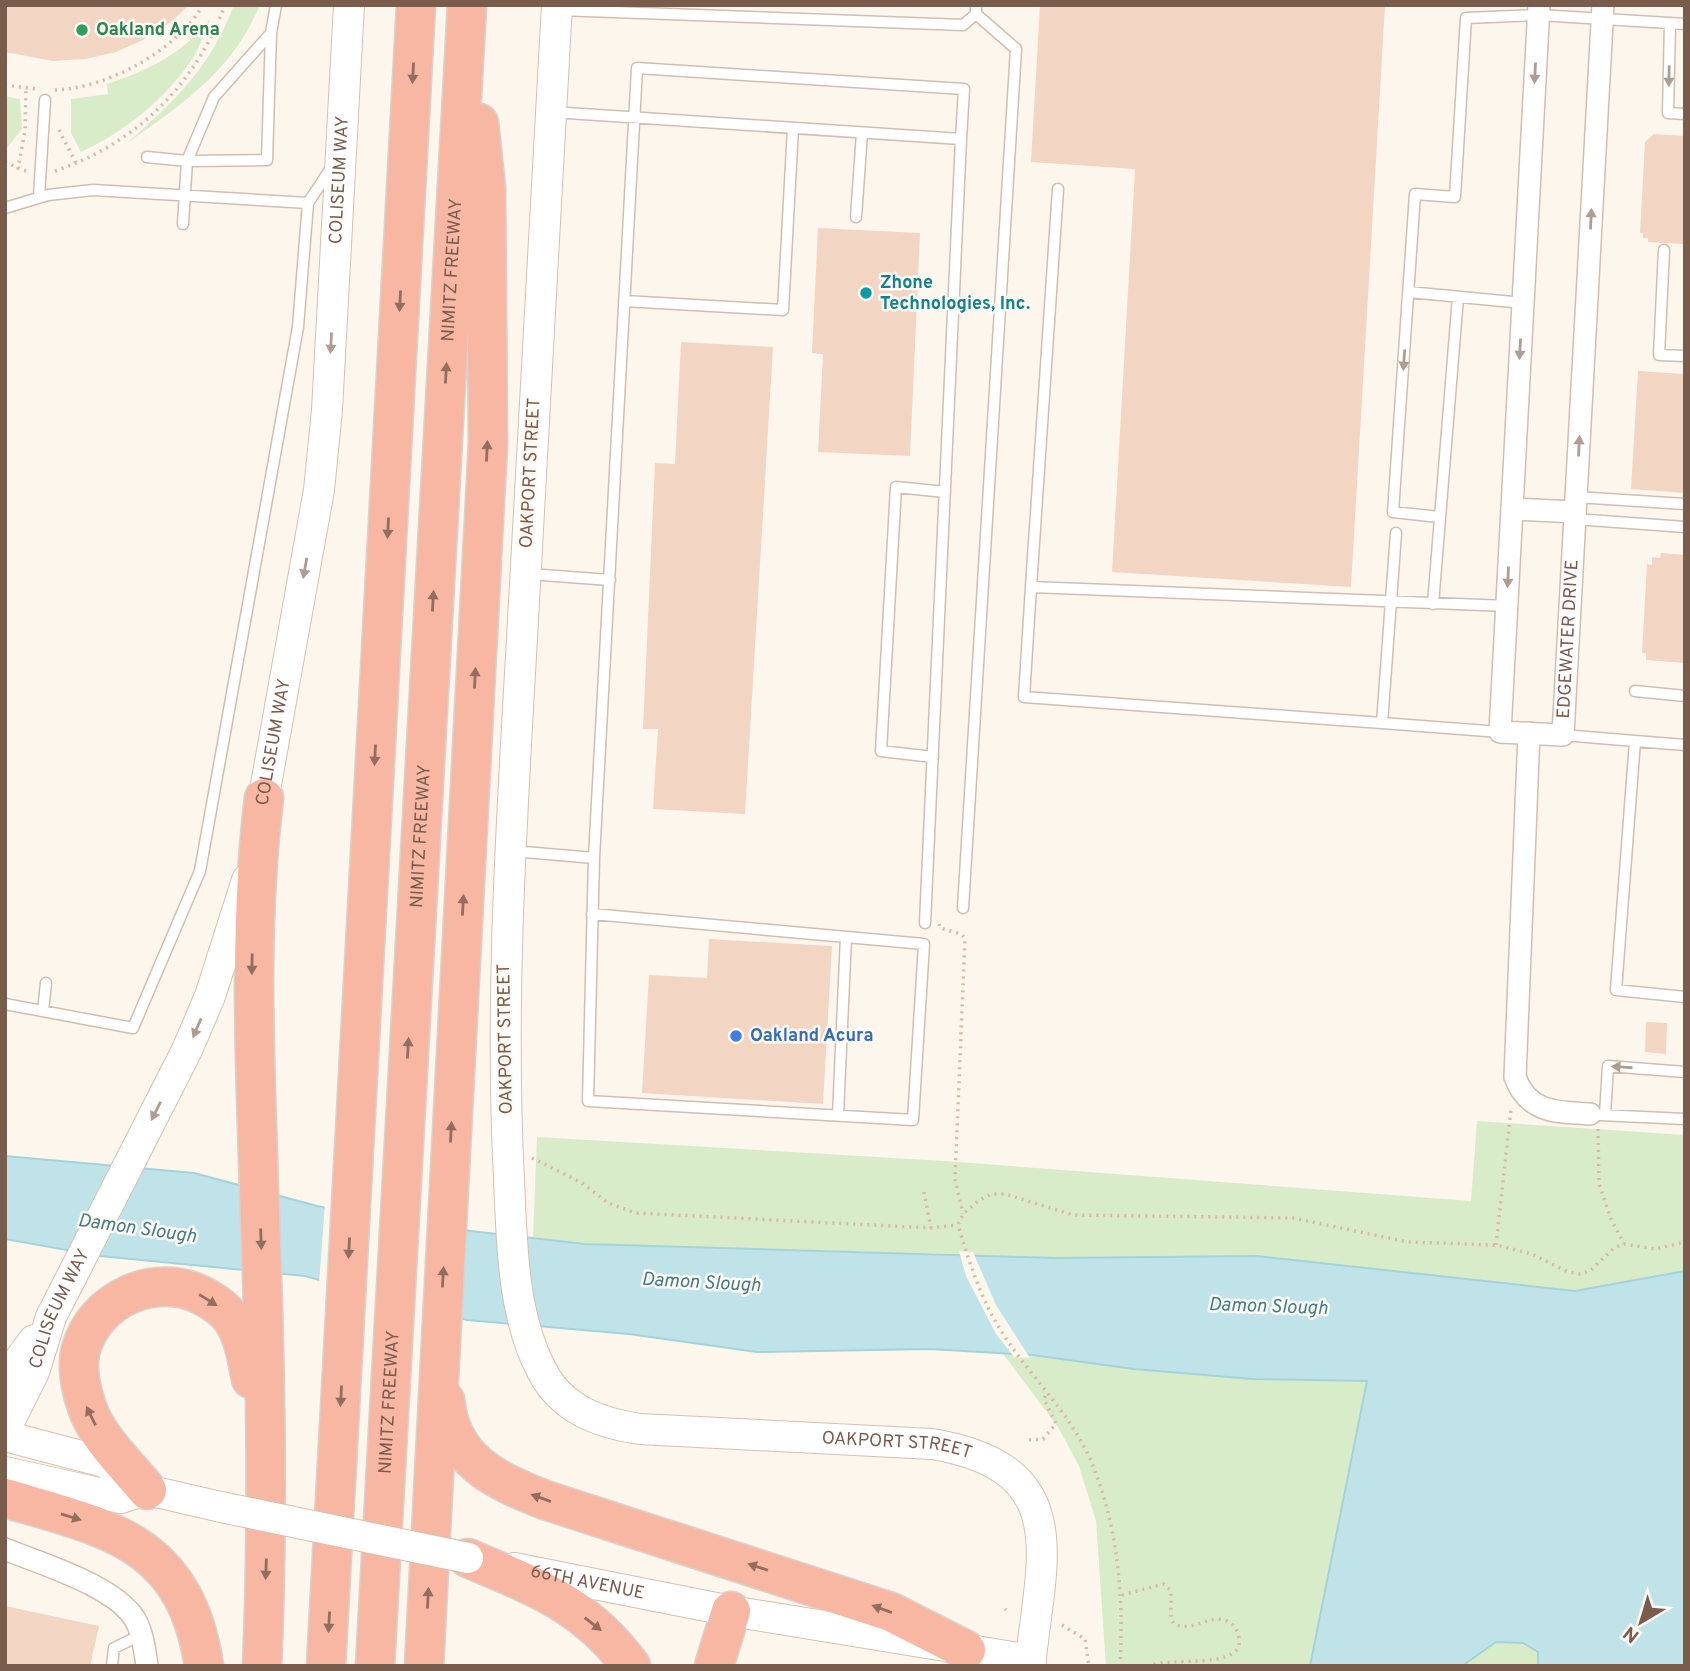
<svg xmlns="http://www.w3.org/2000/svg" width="1690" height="1671" font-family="Overpass,sans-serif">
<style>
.green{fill:#d8ecc9}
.water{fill:#bfe3e8;stroke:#a5d3da;stroke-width:2}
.pier{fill:#fdf6ec}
.building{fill:#f3d5c3}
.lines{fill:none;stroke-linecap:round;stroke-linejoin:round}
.lane-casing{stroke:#d1beb0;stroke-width:13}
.street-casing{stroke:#d1beb0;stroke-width:24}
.secondary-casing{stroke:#d6c0b0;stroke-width:32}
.highway-casing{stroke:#dad1cd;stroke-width:41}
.path{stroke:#d9b8a5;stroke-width:3.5;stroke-dasharray:2 5;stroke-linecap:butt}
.lane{stroke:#fff;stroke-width:10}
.street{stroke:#fff;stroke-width:21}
.secondary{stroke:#fff;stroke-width:30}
.highway{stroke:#f7b7a3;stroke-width:38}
.secondary-bridge-casing{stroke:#d6c0b0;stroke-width:32;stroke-linecap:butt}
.secondary-bridge{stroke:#fff;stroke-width:30}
.oneway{fill:#936e5e}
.oneway2{fill:#af9d94}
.leisure-dot{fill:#2e9e5b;stroke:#fffaf3;stroke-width:2.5}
.culture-dot{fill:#0f9aa8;stroke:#fffaf3;stroke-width:2.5}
.shop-dot{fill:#3f7fe0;stroke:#fffaf3;stroke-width:2.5}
.labels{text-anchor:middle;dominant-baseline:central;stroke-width:5;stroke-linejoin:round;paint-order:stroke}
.leisure-label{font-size:18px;font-weight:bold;fill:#27864d;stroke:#fffaf3;text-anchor:start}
.street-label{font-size:18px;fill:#7a5c4d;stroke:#fffaf3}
.culture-label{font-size:18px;font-weight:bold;fill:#0d838f;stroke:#fffaf3;text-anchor:start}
.shop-label{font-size:18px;font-weight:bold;fill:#366cbe;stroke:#fffaf3;text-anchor:start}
.water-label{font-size:19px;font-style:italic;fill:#437c86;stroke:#fffaf3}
</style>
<rect width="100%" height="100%" fill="#fdf6ec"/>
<path class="green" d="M234 5H260C232 72 182 104 126 144 175 101 210 68 234 5Z
M211 18C205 31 200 46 193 58 166 99 124 132 81 152L71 133V99L108 94 107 84C149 70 184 53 211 18Z
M5 96 20 99 22 129 7 148Z
M1477 1121 1685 1135V1666H1106L1096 1521 1079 1466 1058 1427 985 1330 952 1254 585 1244 533 1237 537 1137 945 1161 1471 1201Z"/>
<path class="water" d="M5 1156 194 1173 317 1206 402 1223 585 1244 1054 1258 1257 1256 1575 1291 1685 1271V1666H1538V1652L1523 1643 1496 1642 1462 1666H1310L1367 1381 1252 1379 1134 1369 1032 1355 930 1349 757 1352 629 1334 467 1320 305 1276 100 1256 5 1239Z"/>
<path class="pier" d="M325 1204 429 1221 422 1312 319 1284Z
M959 1251 973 1252 996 1305 1030 1358 1014 1357 996 1334 966 1276Z"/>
<path class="building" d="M5 5H189L172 21 145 39 116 52 85 59 53 61 5 52Z
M1040 5H1385L1351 587 1112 572 1135 169 1031 162Z
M1654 134 1685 136V244L1648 242V238H1643V233H1640L1645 142Z
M818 228 920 233 910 456 818 452 823 354 812 353Z
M681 342 773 347 745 814 653 809 658 729H643L655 463 675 464Z
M1638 371 1685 374V493L1631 489Z
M1661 553 1685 555V663L1646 660V653H1642L1647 564 1652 565V557L1660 558Z
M709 939 832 946 823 1104 642 1093 649 975 707 978Z
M1646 1022 1667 1023 1666 1054 1645 1052Z
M5 1606 99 1626 90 1666H5Z"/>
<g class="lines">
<defs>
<path id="lane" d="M559 10 963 25 976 14V5
M1670 23 1668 113 1685 114
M271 33 276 5
M552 112 961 139 925 923
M147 157 187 161 214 97 271 33 267 160 187 161 183 224
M1058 189 1031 587 1507 606
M39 197 45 100
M5 208 48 195 93 190 308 203
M856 217 862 133
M1664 250 1659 355 1685 356
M1409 292 1523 303
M624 301 783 310 793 128
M1576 497 1685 504
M1439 517 1393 512 1415 194 1455 197 1466 18 1539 15 1685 24
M1575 519 1685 527
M1396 533 1382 723 1500 732
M529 574 610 580
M1031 587 1024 697 1382 723
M1433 604 1458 297
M1635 691 1685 696
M1563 735 1635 741 1616 990 1685 997
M1635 741 1685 745
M933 757 881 751 896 487 945 492
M513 851 594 858
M963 908 1016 49 976 14
M592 914 924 944 913 1120 588 1101 594 858 637 68 964 89 961 139
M5 1004 133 1028 200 871 298 327 308 203 331 168
M43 1011 46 983
M838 1115 846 937
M1600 1115 1685 1119
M1605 1115 1608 1066 1685 1072
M112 1666 114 1648 141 1635"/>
<g id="street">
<path id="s1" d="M1539 5 1500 732 1563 735 1603 5"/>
<path d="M1512 509 1575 512"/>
<path d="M1529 733 1515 1077C1528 1113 1557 1112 1590 1114"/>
<path d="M5 1549C41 1564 120 1587 137 1623 143 1636 145 1651 147 1666"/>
</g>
<g id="secondary">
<path id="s2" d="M557 5C545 222 533 439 521 656 511 831 500 1005 509 1180 512 1243 512 1314 542 1371 562 1410 600 1423 640 1429L932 1444C1076 1468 1041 1559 1030 1666"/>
<path id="s3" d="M260 818 319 490 327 410 349 5"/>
<path d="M5 1379 34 1340"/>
<path id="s4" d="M5 1430 34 1372 51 1317 187 1050 210 996 247 880"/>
<path d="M5 1436 104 1462 147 1490 221 1507"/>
<path d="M5 1472 121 1498 147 1490"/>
<path id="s5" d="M514 1568 731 1611 1031 1660"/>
</g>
<g id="highway">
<path d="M445 1400C451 1460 494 1480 545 1500L891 1612 966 1650"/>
<path d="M147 1490C127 1465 97 1438 87 1407 81 1391 76 1366 81 1349 95 1299 155 1272 201 1295 213 1301 227 1311 234 1322 244 1339 247 1359 251 1379"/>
<path d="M5 1498C110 1529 185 1541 204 1666"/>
<path d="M468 1558C537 1588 584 1603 631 1666"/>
<path d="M262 1666C269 1507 265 1348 259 1189 255 1058 248 929 264 798"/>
<path d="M326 1666 416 5"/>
<path id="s6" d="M375 1666 467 5"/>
<path d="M424 1666 488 443 486 188 479 123"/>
<path d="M714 1666 731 1611"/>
</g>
</defs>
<use href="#lane" class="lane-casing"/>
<use href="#street" class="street-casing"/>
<use href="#secondary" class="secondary-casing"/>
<use href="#highway" class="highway-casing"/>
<path class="path" d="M5 85 37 89
M55 90C108 88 176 51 203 5
M59 130 76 163
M5 162 18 168
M26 171 18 168 25 131 26 89
M55 171C136 144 195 85 225 5
M939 924 940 928 961 934 965 938 955 1179 963 1214
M1598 1129 1599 1184 1611 1219 1624 1244
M532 1158 582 1183 608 1203 636 1213 931 1228 958 1225
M924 1192 931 1228
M1496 1245 1511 1109
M1029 1440 1043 1439 1056 1424 1044 1399 1047 1393
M1122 1595 1164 1584 1171 1591V1618L1174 1624C1191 1633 1209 1614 1227 1621 1234 1624 1238 1631 1239 1638 1245 1671 1168 1656 1150 1666
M1005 1609 1006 1610
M1062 1625 1085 1639 1089 1666
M1120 1666C1124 1596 1118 1526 1091 1461 1069 1411 1028 1375 1000 1329 980 1297 969 1261 958 1225L963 1214 978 1201 992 1194H1005L1073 1215 1293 1218 1408 1242 1496 1245 1532 1254 1568 1272 1580 1274 1590 1271 1614 1248 1624 1244 1655 1249 1685 1242"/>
<use href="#lane" class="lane"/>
<use href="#street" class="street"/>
<use href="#secondary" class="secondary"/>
<use href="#highway" class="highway"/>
<defs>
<path id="secondary-bridge" d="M221 1507 468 1558"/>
</defs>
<use href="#secondary-bridge" class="secondary-bridge-casing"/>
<use href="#secondary-bridge" class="secondary-bridge"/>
</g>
<defs><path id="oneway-solid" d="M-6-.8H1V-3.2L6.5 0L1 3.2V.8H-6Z" transform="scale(1.75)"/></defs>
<g class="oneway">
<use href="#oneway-solid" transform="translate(413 73) rotate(93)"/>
<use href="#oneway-solid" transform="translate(400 301) rotate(93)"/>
<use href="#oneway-solid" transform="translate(446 373) rotate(-87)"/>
<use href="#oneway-solid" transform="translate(487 451) rotate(-87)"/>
<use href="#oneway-solid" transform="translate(388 528) rotate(93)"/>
<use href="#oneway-solid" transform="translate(433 601) rotate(-87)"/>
<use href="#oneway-solid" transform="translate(475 678) rotate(-87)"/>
<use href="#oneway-solid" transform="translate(375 755) rotate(93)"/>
<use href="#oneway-solid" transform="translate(463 905) rotate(-87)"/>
<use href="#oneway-solid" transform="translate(252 964) rotate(91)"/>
<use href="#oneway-solid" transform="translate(408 1048) rotate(-87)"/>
<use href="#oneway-solid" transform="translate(451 1132) rotate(-87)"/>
<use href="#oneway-solid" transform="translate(261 1239) rotate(88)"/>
<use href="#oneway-solid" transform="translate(349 1248) rotate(93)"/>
<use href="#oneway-solid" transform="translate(443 1277) rotate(-87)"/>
<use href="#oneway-solid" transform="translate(208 1300) rotate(32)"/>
<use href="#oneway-solid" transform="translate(341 1396) rotate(93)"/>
<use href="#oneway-solid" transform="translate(91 1416) rotate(-116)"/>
<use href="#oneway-solid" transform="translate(541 1498) rotate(-160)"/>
<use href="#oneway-solid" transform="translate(71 1517) rotate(17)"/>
<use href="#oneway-solid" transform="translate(758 1567) rotate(-162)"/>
<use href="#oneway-solid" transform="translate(266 1569) rotate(92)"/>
<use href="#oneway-solid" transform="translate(428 1598) rotate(-87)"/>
<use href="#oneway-solid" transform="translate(882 1609) rotate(-160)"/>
<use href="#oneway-solid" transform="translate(329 1622) rotate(93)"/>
<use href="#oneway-solid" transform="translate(593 1624) rotate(38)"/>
</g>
<g class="oneway2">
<use href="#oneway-solid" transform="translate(1535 73) rotate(93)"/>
<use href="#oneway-solid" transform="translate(1669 76) rotate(91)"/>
<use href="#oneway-solid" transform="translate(1591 219) rotate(-87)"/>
<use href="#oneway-solid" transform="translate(331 343) rotate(93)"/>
<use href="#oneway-solid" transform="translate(1520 349) rotate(93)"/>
<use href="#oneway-solid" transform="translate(1404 360) rotate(94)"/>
<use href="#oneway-solid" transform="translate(1579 446) rotate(-87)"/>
<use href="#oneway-solid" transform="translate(305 568) rotate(100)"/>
<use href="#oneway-solid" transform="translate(1508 577) rotate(93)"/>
<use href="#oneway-solid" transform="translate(197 1028) rotate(113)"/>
<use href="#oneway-solid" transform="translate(1622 1067) rotate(-176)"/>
<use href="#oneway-solid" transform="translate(156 1111) rotate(117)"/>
</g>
<circle class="leisure-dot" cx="82" cy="30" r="7"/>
<circle class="culture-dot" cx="866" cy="293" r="7"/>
<circle class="shop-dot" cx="736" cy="1036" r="7"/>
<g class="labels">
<g class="leisure-label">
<text x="96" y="30">Oakland Arena</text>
</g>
<g class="street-label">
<text stroke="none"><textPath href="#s3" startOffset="644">COLISEUM WAY</textPath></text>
<text stroke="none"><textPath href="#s6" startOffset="1398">NIMITZ FREEWAY</textPath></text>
<text transform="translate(531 473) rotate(-87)">OAKPORT STREET</text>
<text stroke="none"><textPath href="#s1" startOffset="887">EDGEWATER DRIVE</textPath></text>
<text stroke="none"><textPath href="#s3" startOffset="77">COLISEUM WAY</textPath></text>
<text stroke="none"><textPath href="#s6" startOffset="831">NIMITZ FREEWAY</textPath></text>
<text transform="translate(506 1039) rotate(-91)">OAKPORT STREET</text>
<text stroke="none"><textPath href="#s4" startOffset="133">COLISEUM WAY</textPath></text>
<text stroke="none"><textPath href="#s6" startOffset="264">NIMITZ FREEWAY</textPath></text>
<text stroke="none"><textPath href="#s2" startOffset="1748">OAKPORT STREET</textPath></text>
<text stroke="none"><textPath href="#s5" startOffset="75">66TH AVENUE</textPath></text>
</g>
<g class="culture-label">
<text x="880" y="283">Zhone<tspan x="880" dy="21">Technologies, Inc.</tspan></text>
</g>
<g class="shop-label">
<text x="750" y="1036">Oakland Acura</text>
</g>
<g class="water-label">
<text transform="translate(137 1229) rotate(8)">Damon Slough</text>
<text transform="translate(701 1283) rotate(3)">Damon Slough</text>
<text transform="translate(1268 1307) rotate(2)">Damon Slough</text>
</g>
</g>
<rect width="1690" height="1671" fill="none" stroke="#7a5c4d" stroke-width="14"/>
<g transform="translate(1641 1622) rotate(218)" stroke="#fffaf3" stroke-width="5" paint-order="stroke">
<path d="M0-5L12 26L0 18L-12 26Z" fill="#7a5c4d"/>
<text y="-10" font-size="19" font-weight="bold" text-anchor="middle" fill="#7a5c4d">N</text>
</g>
</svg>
